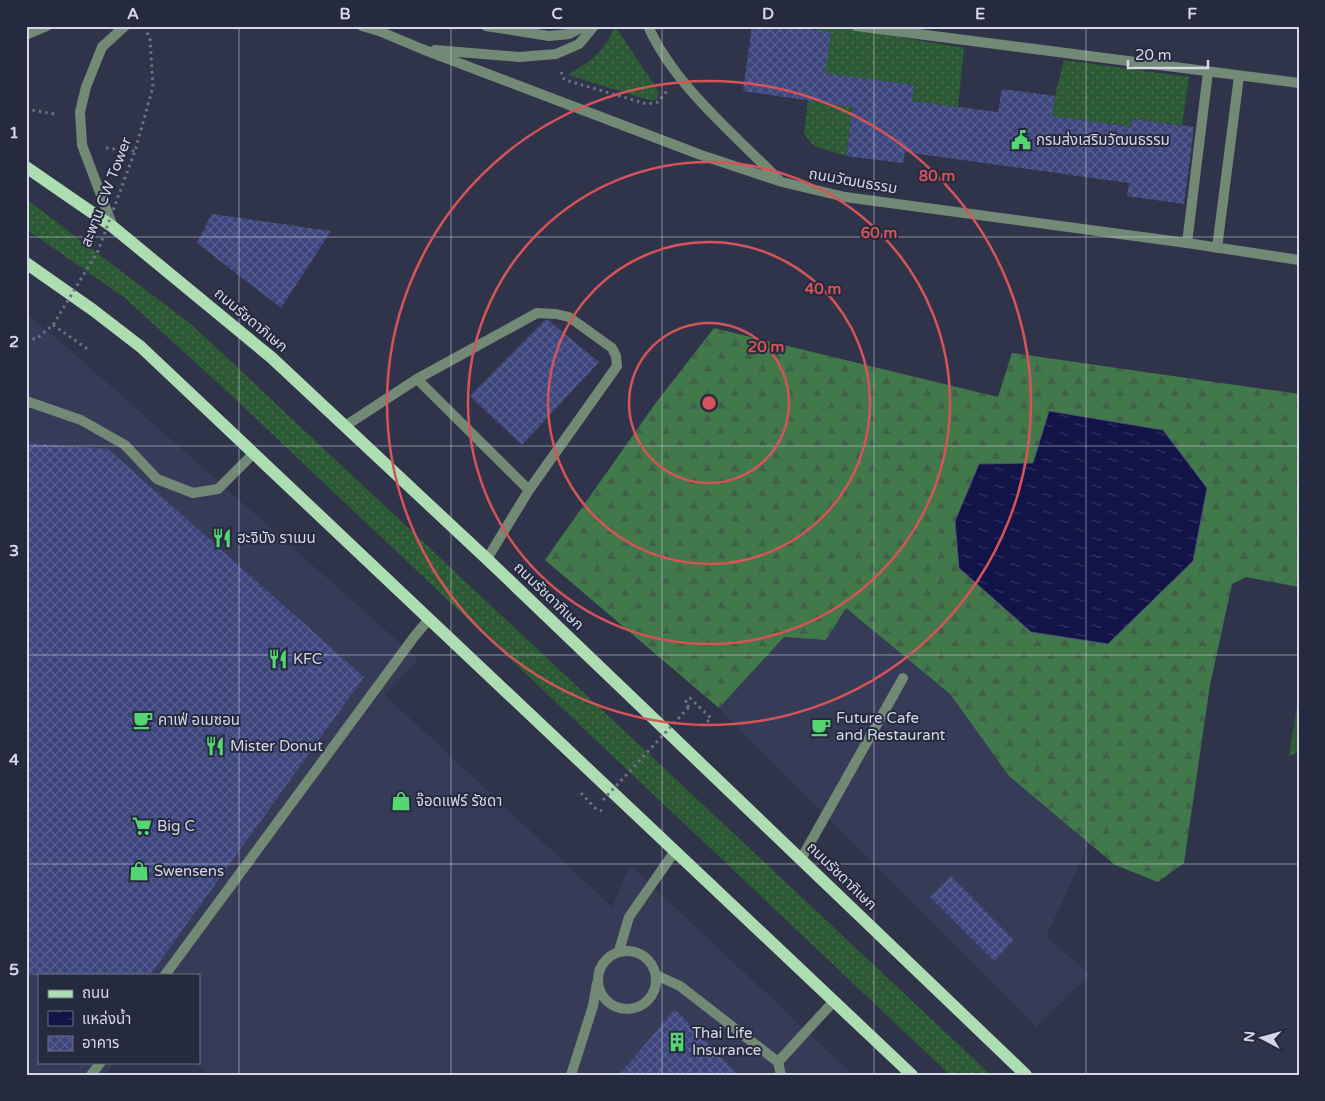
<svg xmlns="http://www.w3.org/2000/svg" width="1325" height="1101" font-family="'Varela Round','Noto Sans Thai',sans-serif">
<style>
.built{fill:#363c58}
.grass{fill:url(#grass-dots)}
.forest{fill:url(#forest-firs);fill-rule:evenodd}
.water{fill:url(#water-ripples);stroke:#4c4e76}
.building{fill:url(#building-cross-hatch)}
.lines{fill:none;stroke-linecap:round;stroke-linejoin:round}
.path{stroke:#6d7184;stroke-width:3;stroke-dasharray:2.5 4;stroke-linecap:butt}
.service{stroke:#728a75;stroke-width:10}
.tertiary{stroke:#728a75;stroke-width:10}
.primary{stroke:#acdeb2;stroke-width:12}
.path-bridge{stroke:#6d7184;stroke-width:3;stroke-dasharray:2.5 4;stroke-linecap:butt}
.grid{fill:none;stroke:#d5d8e6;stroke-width:1;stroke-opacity:0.55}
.ring{fill:none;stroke:#d65458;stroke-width:2.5}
.labels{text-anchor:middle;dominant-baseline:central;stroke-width:4;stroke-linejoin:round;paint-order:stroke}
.poi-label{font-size:15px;fill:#d5d8e6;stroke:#262a3f;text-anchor:start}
.street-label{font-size:15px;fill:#d5d8e6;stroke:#262a3f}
.centre{fill:#d65458;stroke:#262a3f;stroke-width:2.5}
.ring-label{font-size:15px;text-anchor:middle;font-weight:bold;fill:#d65458;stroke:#262a3f;stroke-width:4;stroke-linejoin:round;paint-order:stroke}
.neatline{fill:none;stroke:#d5d8e6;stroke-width:2}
.grid-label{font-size:16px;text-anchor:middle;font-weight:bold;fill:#d5d8e6}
</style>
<defs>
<pattern id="grass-dots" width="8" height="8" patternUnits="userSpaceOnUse" patternTransform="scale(1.25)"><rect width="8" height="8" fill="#2c5a34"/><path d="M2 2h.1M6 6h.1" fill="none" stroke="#4a7151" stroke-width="1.8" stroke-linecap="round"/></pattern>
<pattern id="forest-firs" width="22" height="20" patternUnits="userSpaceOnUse" patternTransform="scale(1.25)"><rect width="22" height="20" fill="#41794b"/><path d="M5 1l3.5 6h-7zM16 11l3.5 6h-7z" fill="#416048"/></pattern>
<pattern id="water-ripples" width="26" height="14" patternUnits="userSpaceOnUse" patternTransform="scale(1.25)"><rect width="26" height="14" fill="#121346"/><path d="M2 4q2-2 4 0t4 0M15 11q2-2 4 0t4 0" fill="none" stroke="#343561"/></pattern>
<pattern id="building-cross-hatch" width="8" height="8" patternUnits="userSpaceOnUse" patternTransform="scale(1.25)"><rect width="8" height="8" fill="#3d457d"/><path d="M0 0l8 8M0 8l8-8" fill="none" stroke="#585f8f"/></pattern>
</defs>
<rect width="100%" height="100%" fill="#30344a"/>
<path class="built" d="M26 314 60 341 418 659 385 695 612 907 630 865 853 1075H211L192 1062H199V975H39V1062H114L107 1075H26Z
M845 607 950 694 1009 776 1089 843 1046 937 1090 974 1036 1027 719 708 784 637 826 640Z"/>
<path class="grass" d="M615 26 659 92 657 99 652 101 568 75C590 61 605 52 615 26Z
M817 26H834L964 48 958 107 912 101 914 85 857 78 846 156 814 146 804 134Z
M1064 60 1189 77 1182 125 1132 119 1131 127 1052 116 1055 96Z
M26 199 192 325 991 1075H950L233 397 125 298 26 229Z
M1299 693V752L1289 756Z"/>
<path class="forest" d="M714 328 998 397 1012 353 1299 394V587L1246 577 1232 584 1210 685 1184 863 1158 882 1115 865 1009 776 950 694 846 608 826 640 784 637 719 708 545 560 655 404ZM1033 463 959 568 979 464Z"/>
<path class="water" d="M1049 411 1163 430 1207 488 1193 561 1108 644 1031 632 959 568 955 521 979 464 1033 463Z"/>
<path class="building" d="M752 26H789L831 32 825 73 914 85 912 101 998 112 1002 89 1055 96 1052 116 1131 127 1132 119 1194 127 1184 204 1127 196 1129 183 905 152 903 163 846 156 853 107 743 91Z
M212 214 331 231 281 308 197 243Z
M545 320H548L599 362 522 445 470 396Z
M26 443 108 449 364 677 150 975H26Z
M951 876 1014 940 994 961 930 897Z
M675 1009 738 1075H619Z"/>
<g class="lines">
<path class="path" d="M562 72 561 75 565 80 647 104 658 102 666 92V89
M26 109 54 114
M106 148 135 151
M53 325 89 350
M689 707 685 704 687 699 690 698 711 718 703 726
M581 793 595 808 602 811"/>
<path class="service" d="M856 26 1299 83
M1187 243 1208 72
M1217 248 1239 76
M417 379 529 490
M26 401 81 420 125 445 157 479 193 493 218 489 254 453
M345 426 417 379 537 313 556 314 569 317 612 348 616 356 617 366 529 490 487 559
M801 859 903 678
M598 980a29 29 0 1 1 58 0a29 29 0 1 1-58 0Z
M619 951 629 917 675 851
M165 975 414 637 429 619
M656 975 680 986 778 1062
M91 1075 101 1062
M571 1075 593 1006 597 983
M781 1075 778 1062 834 1001"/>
<path class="tertiary" d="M362 26 379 31 422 49 701 155 782 182 845 197 1187 243 1299 260
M486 26 549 36 569 34 584 26
M648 26C674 85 734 134 779 180
M26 35 47 26
M435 50 519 57 556 54 579 44 594 26
M113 227 82 145 80 112 86 87 102 47 125 26"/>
<path class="primary" d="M26 167 113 227 272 358 487 559 1026 1075
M26 263 93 310 141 347 912 1075"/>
<path class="path-bridge" d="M26 338 36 339 53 325 98 251 135 151 153 87 150 39 144 26
M603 800 689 707"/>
</g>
<path class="grid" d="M239 26V1075M451 26V1075M662 26V1075M874 26V1075M1086 26V1075M26 237H1299M26 446H1299M26 655H1299M26 864H1299"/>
<g class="ring">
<circle cx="709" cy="403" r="80"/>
<circle cx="709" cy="403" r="161"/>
<circle cx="709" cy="403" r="241"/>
<circle cx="709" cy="403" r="322"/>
</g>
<defs>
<symbol id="civic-bare" viewBox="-9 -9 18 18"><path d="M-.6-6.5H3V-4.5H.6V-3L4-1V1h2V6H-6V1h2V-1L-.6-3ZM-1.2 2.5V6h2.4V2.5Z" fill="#54d672" stroke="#262a3f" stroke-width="2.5" paint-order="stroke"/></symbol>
<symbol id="restaurant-bare" viewBox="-9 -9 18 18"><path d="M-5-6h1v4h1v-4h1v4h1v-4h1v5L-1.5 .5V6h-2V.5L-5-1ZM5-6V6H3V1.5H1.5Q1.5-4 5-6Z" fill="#54d672" stroke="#262a3f" stroke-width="2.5" paint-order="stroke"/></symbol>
<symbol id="cafe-bare" viewBox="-9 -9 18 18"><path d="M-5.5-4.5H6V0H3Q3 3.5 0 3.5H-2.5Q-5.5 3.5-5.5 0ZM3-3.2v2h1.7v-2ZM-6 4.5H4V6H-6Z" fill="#54d672" stroke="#262a3f" stroke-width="2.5" paint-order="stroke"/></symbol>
<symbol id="shop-bare" viewBox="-9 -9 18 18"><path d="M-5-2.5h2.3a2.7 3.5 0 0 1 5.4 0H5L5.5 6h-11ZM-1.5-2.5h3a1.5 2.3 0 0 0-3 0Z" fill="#54d672" stroke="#262a3f" stroke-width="2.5" paint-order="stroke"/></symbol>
<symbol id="supermarket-bare" viewBox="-9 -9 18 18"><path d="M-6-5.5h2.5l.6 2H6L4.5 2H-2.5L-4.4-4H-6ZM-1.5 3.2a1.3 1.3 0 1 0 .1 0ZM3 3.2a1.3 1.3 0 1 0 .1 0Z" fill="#54d672" stroke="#262a3f" stroke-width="2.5" paint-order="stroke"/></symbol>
<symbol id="building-bare" viewBox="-9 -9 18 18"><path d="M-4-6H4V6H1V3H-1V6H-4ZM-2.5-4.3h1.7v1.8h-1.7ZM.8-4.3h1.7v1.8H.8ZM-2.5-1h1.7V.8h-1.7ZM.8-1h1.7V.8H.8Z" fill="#54d672" stroke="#262a3f" stroke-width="2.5" paint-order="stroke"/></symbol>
</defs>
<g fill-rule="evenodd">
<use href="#civic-bare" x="1007" y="126" width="28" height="28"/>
<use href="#restaurant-bare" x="208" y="524" width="28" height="28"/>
<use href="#restaurant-bare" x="264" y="645" width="28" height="28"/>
<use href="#cafe-bare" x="129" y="706" width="28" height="28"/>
<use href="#cafe-bare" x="807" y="713" width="28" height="28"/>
<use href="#restaurant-bare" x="201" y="732" width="28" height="28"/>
<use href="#shop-bare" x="387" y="787" width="28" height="28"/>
<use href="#supermarket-bare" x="128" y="812" width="28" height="28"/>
<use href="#shop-bare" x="125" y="857" width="28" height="28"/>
<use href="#building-bare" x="663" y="1028" width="28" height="28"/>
</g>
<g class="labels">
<g class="poi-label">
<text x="1036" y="140">กรมส่งเสริมวัฒนธรรม</text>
<text x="237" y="538">ฮะจิบัง ราเมน</text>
<text x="293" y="659">KFC</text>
<text x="836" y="718">Future Cafe<tspan x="836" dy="17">and Restaurant</tspan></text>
<text x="158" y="720">คาเฟ่ อเมซอน</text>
<text x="230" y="746">Mister Donut</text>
<text x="416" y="801">จ๊อดแฟร์ รัชดา</text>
<text x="157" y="826">Big C</text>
<text x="154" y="871">Swensens</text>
<text x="692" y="1033">Thai Life<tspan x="692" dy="17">Insurance</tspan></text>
</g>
<g class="street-label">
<text transform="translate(853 181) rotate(10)">ถนนวัฒนธรรม</text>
<text transform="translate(106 192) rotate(-69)">สะพาน CW Tower</text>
<text transform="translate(251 320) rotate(40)">ถนนรัชดาภิเษก</text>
<text transform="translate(549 596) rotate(44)">ถนนรัชดาภิเษก</text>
<text transform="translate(842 876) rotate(44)">ถนนรัชดาภิเษก</text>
</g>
</g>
<circle cx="709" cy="403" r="8" class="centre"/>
<g class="ring-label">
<text x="937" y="181">80 m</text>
<text x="879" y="238">60 m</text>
<text x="823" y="294">40 m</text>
<text x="766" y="352">20 m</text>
</g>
<rect width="1325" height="1101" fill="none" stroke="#262a3f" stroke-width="55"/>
<rect x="38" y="974" width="162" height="90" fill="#262a3f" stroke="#6c7082"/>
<rect x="48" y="990" width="25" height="8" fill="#acdeb2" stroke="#6c7082"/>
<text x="82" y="998" font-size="15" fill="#d5d8e6">ถนน</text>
<rect x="48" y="1011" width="25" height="15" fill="url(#water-ripples)" stroke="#6c7082"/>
<text x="82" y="1024" font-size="15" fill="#d5d8e6">แหล่งน้ำ</text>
<rect x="48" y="1036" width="25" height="15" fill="url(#building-cross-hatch)" stroke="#6c7082"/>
<text x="82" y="1048" font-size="15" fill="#d5d8e6">อาคาร</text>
<g transform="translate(1262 1038) rotate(276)" stroke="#262a3f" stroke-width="4" paint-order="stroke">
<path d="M0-4L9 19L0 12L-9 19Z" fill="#d5d8e6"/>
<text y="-8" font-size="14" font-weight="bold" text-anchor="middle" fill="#d5d8e6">N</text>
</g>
<path d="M1128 60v8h80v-8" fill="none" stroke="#d5d8e6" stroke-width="2.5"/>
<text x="1135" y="60" font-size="15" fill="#d5d8e6" stroke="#262a3f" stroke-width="4" paint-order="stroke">20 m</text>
<rect x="28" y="28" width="1270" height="1046" class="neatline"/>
<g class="grid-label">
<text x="133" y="19">A</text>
<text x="345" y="19">B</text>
<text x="557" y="19">C</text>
<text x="768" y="19">D</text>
<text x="980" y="19">E</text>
<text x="1192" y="19">F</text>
<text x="14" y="138">1</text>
<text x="14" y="347">2</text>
<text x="14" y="556">3</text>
<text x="14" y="765">4</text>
<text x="14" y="975">5</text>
</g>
</svg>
